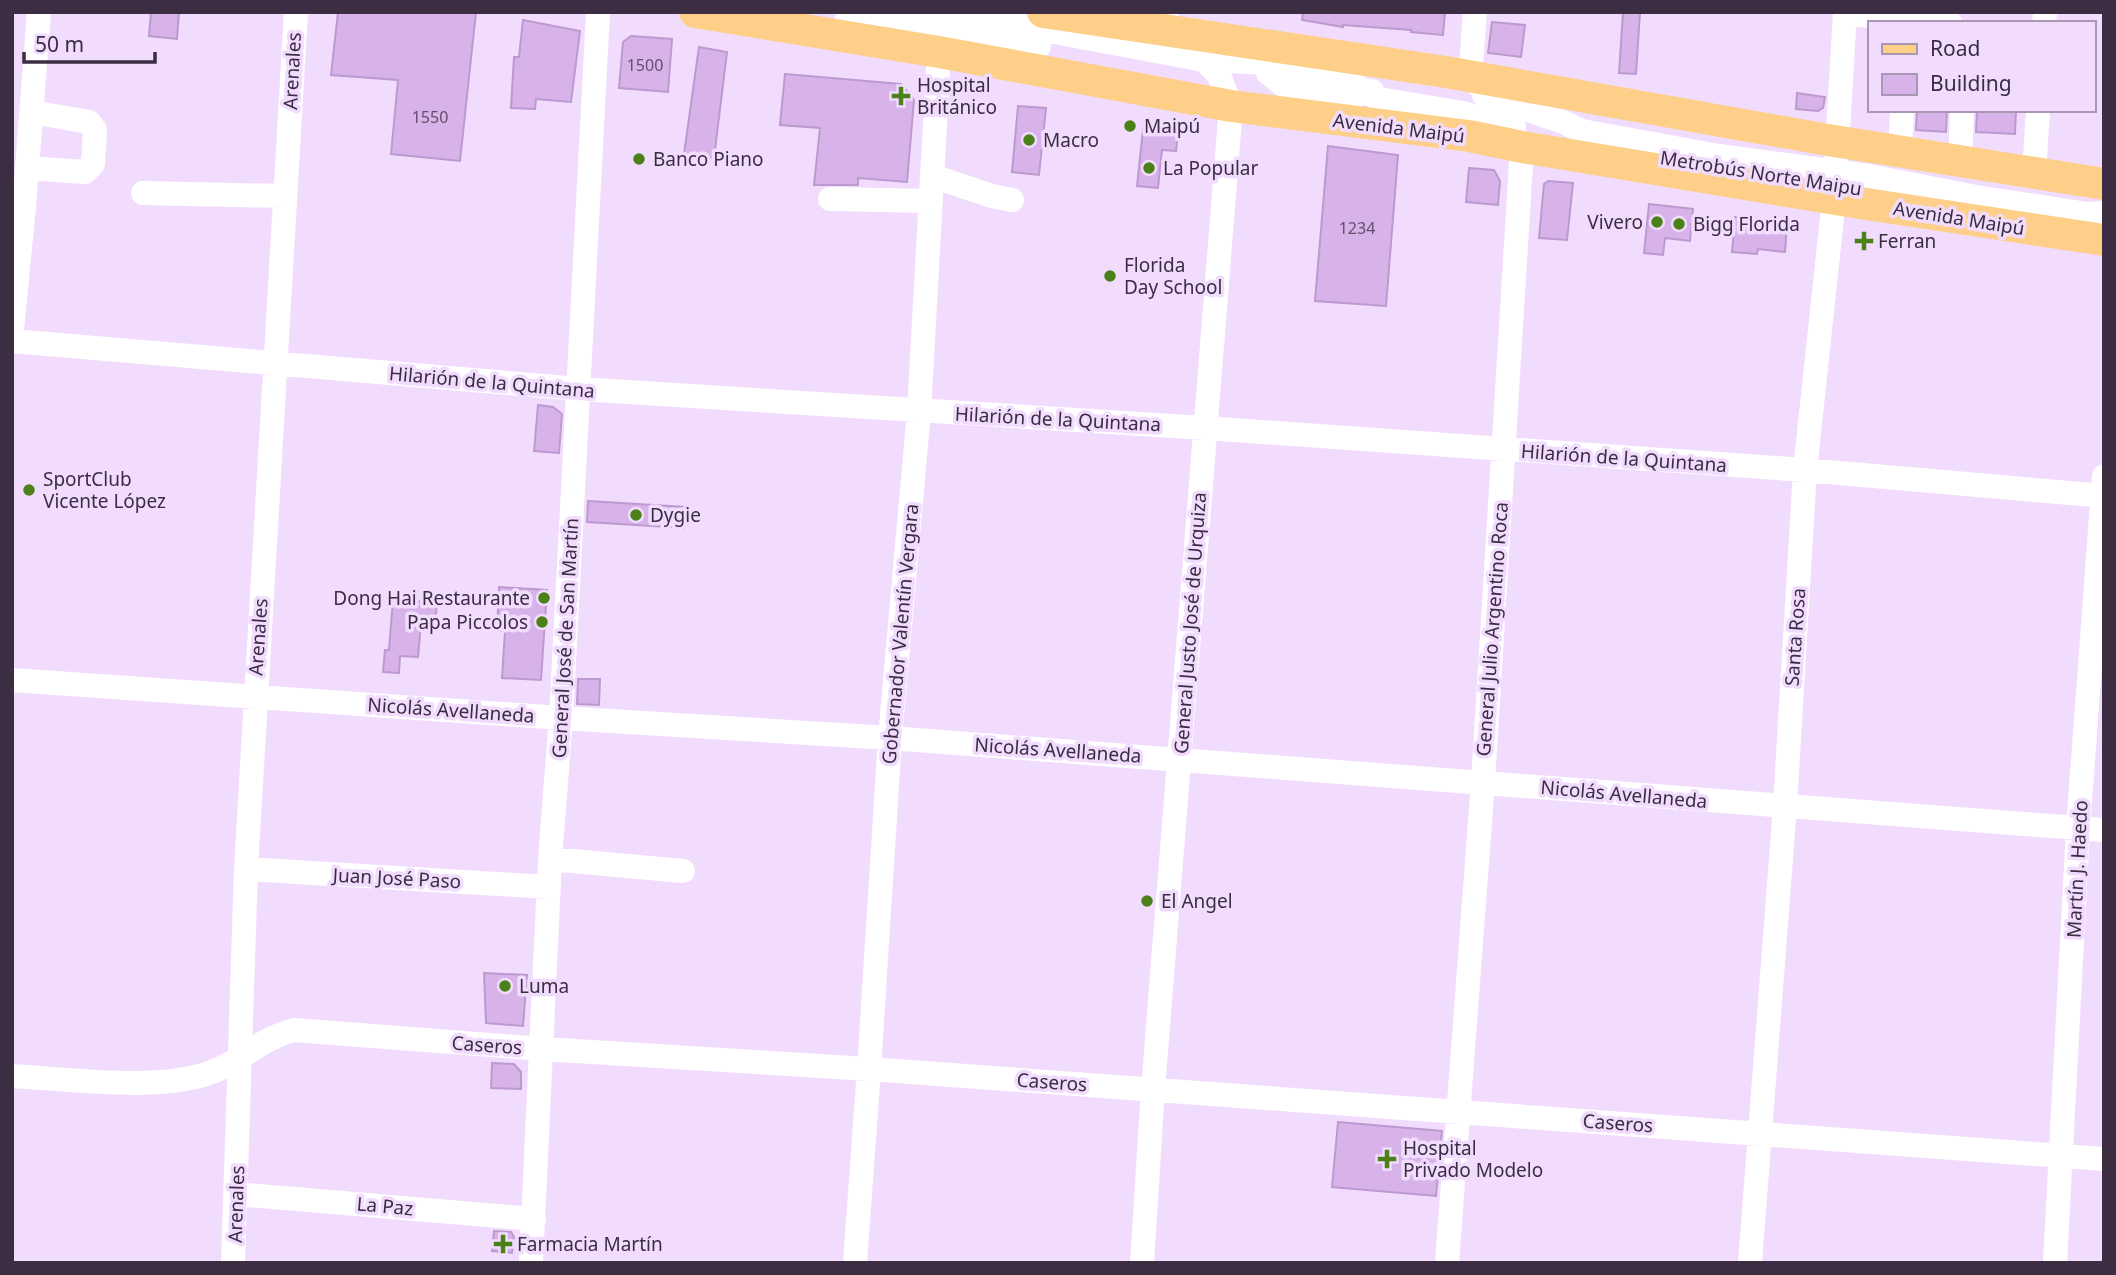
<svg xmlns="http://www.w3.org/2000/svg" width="2116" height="1275" font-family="'Noto Sans',sans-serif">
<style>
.building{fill:#d7b3ea;stroke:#bc99cf;stroke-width:2}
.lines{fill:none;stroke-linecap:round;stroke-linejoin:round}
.minor{stroke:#fff;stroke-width:24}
.major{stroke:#fdcf88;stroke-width:32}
.poi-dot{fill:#4b8118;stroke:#f2dcfe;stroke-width:2.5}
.labels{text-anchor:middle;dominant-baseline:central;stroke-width:7;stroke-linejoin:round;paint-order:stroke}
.number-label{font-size:16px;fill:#634e6d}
.street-label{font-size:19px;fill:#3c2d43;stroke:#f2dcfe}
.poi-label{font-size:19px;fill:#3c2d43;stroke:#f2dcfe;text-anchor:start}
</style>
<rect width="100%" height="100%" fill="#f2dcfe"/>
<path class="building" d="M151 12H179L177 39 149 36Z
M338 12H476L460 161 391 154 398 80 331 75Z
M1303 12H1445L1443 35 1411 32V30L1343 25V27L1302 20Z
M1623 12H1640L1636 74 1619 73Z
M523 20 580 31 571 102 536 99 535 109 511 108 514 57H519Z
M1492 22 1525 25 1521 57 1488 53Z
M631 36 672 39 668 92 619 88 623 42Z
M699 47 727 52 714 158 684 154Z
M785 74 901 84 914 100 907 182 858 178V185H814L820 128 780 125Z
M1797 93 1825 97 1823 108 1818 111 1796 109Z
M1018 106 1046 108 1039 175 1012 172Z
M1917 110H1947L1946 132 1916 130Z
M1977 110H2016L2015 134 1976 132Z
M1144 120 1179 123 1176 151 1162 150 1158 188 1137 186Z
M1328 146 1398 155 1386 306 1315 301Z
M1469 168 1494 170 1500 181 1498 205 1466 202Z
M1548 181 1573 183 1567 240 1539 238 1544 184Z
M1649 204 1693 209 1690 241 1665 238 1663 255 1644 253Z
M1746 216 1787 224 1785 252 1758 249 1757 254 1732 252 1735 217 1746 219Z
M538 405 553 407 562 414 559 453 534 451Z
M588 501 686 507 684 528 587 522Z
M499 587 547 590 541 680 502 678 505 631H497Z
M393 599 437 603 435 623H421L418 657 400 656 399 673 383 672 385 650H389Z
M578 679H600L599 705 577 704Z
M484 973 527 975 523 1026 486 1023Z
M492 1063 514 1064 521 1072V1089L491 1088Z
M1338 1122 1442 1131 1436 1196 1332 1187Z
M494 1231 511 1232 514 1237 512 1253 492 1251Z"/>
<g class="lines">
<path class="minor" d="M948 12 1204 60 1269 63 1342 71
M846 22 871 26H935
M1920 23 1927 20 1950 23
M2044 23 2045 12
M923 27 1039 46
M1268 73 1283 85 1352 96 1372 91
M1354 85 1379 99 1463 113 1514 128
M1484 95 1563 122 1582 131 1719 156 1869 176 1976 197 2088 214 2104 213
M1900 152 1902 110
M1960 161 1962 110
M27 168 85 172 93 164 95 130 89 122 32 112
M2034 173 2038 110
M932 176 992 196 1012 200
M143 193 285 196
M830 199 931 201
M12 329 24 207 39 12
M12 341 579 389 1205 428 1805 470 2104 496
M12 680 561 718 890 738 2104 830
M550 859 683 871
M246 869 549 887
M12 1076C70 1079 165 1093 217 1070 247 1057 260 1039 294 1030L543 1049 869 1069 2104 1159
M236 1194 534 1219
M233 1263 246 869 296 12
M531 1263 550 859 561 718 598 12
M855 1263 869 1069 890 738 919 411 939 52 914 12
M1142 1263 1153 1089 1231 106 1219 75 1204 60 1165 31 1167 12
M1447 1263 1483 782 1522 147 1490 97 1470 77 1475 12
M1750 1263 1785 806 1805 470 1834 199 1845 12 1908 23
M2055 1263 2078 828 2104 476"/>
<path class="major" d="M695 12 939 52 1231 106 1469 136 1522 147 1866 204 2104 240
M1043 12 1446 72 1828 140 2104 184"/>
</g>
<g class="poi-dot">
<path d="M897.5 85.5h7v7h7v7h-7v7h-7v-7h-7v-7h7z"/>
<circle cx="1130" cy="126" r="7"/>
<circle cx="1029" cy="140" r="7"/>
<circle cx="639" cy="159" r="7"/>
<circle cx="1149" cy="168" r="7"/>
<circle cx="1657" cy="222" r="7"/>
<circle cx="1679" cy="224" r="7"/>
<path d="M1860.5 230.5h7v7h7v7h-7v7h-7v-7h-7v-7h7z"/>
<circle cx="1110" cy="276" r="7"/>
<circle cx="29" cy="490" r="7"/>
<circle cx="636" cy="515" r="7"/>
<circle cx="544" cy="598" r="7"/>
<circle cx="542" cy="622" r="7"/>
<circle cx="1147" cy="901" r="7"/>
<circle cx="505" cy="986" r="7"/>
<path d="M1383.5 1148.5h7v7h7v7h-7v7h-7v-7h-7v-7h7z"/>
<path d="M499.5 1233.5h7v7h7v7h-7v7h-7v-7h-7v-7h7z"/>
</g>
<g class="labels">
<g class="number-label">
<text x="645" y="65">1500</text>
<text x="430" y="117">1550</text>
<text x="1357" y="228">1234</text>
</g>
<g class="street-label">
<text transform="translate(292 71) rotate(-87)">Arenales</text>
<text transform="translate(1399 128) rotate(7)">Avenida Maipú</text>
<text transform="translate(1761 173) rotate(9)">Metrobús Norte Maipu</text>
<text transform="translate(1959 218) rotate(9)">Avenida Maipú</text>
<text transform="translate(492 382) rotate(5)">Hilarión de la Quintana</text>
<text transform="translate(1058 419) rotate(3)">Hilarión de la Quintana</text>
<text transform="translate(1624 458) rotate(4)">Hilarión de la Quintana</text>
<text transform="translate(1190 623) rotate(-86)">General Justo José de Urquiza</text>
<text transform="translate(1492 629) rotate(-86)">General Julio Argentino Roca</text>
<text transform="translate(900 634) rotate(-85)">Gobernador Valentín Vergara</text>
<text transform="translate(258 637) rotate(-86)">Arenales</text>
<text transform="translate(1795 637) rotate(-86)">Santa Rosa</text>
<text transform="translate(565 638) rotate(-87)">General José de San Martín</text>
<text transform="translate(451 710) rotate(4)">Nicolás Avellaneda</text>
<text transform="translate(1058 750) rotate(4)">Nicolás Avellaneda</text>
<text transform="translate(1624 794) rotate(5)">Nicolás Avellaneda</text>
<text transform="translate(2077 869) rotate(-87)">Martín J. Haedo</text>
<text transform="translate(397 878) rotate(3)">Juan José Paso</text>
<text transform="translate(487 1045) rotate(4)">Caseros</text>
<text transform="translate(1052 1082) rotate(4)">Caseros</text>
<text transform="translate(1618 1123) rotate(4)">Caseros</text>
<text transform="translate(236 1204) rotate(-88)">Arenales</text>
<text transform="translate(385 1206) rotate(5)">La Paz</text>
</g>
<g class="poi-label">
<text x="917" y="85">Hospital<tspan x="917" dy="22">Británico</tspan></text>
<text x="1144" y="126">Maipú</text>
<text x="1043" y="140">Macro</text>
<text x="653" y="159">Banco Piano</text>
<text x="1163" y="168">La Popular</text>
<text x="1643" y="222" text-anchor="end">Vivero</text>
<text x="1693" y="224">Bigg Florida</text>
<text x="1878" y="241">Ferran</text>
<text x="1124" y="265">Florida<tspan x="1124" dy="22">Day School</tspan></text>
<text x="43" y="479">SportClub<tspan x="43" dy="22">Vicente López</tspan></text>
<text x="650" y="515">Dygie</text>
<text x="530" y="598" text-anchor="end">Dong Hai Restaurante</text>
<text x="528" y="622" text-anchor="end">Papa Piccolos</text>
<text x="1161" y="901">El Angel</text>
<text x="519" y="986">Luma</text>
<text x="1403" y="1148">Hospital<tspan x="1403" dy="22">Privado Modelo</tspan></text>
<text x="517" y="1244">Farmacia Martín</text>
</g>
</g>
<rect width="2116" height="1275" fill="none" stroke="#3c2d43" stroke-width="28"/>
<rect x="1868" y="21" width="228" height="91" fill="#f2dcfe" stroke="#a996b3" stroke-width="2"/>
<rect x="1882" y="44" width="35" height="10" fill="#fdcf88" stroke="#a996b3" stroke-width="2"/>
<text x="1930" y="56" font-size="21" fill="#3c2d43">Road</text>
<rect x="1882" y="74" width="35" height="21" fill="#d7b3ea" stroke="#a996b3" stroke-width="2"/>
<text x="1930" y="91" font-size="21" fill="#3c2d43">Building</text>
<path d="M24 52v10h131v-10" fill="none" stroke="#3c2d43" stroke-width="3.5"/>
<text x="35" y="52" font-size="21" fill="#3c2d43" stroke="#f2dcfe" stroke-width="5" paint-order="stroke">50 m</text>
</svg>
